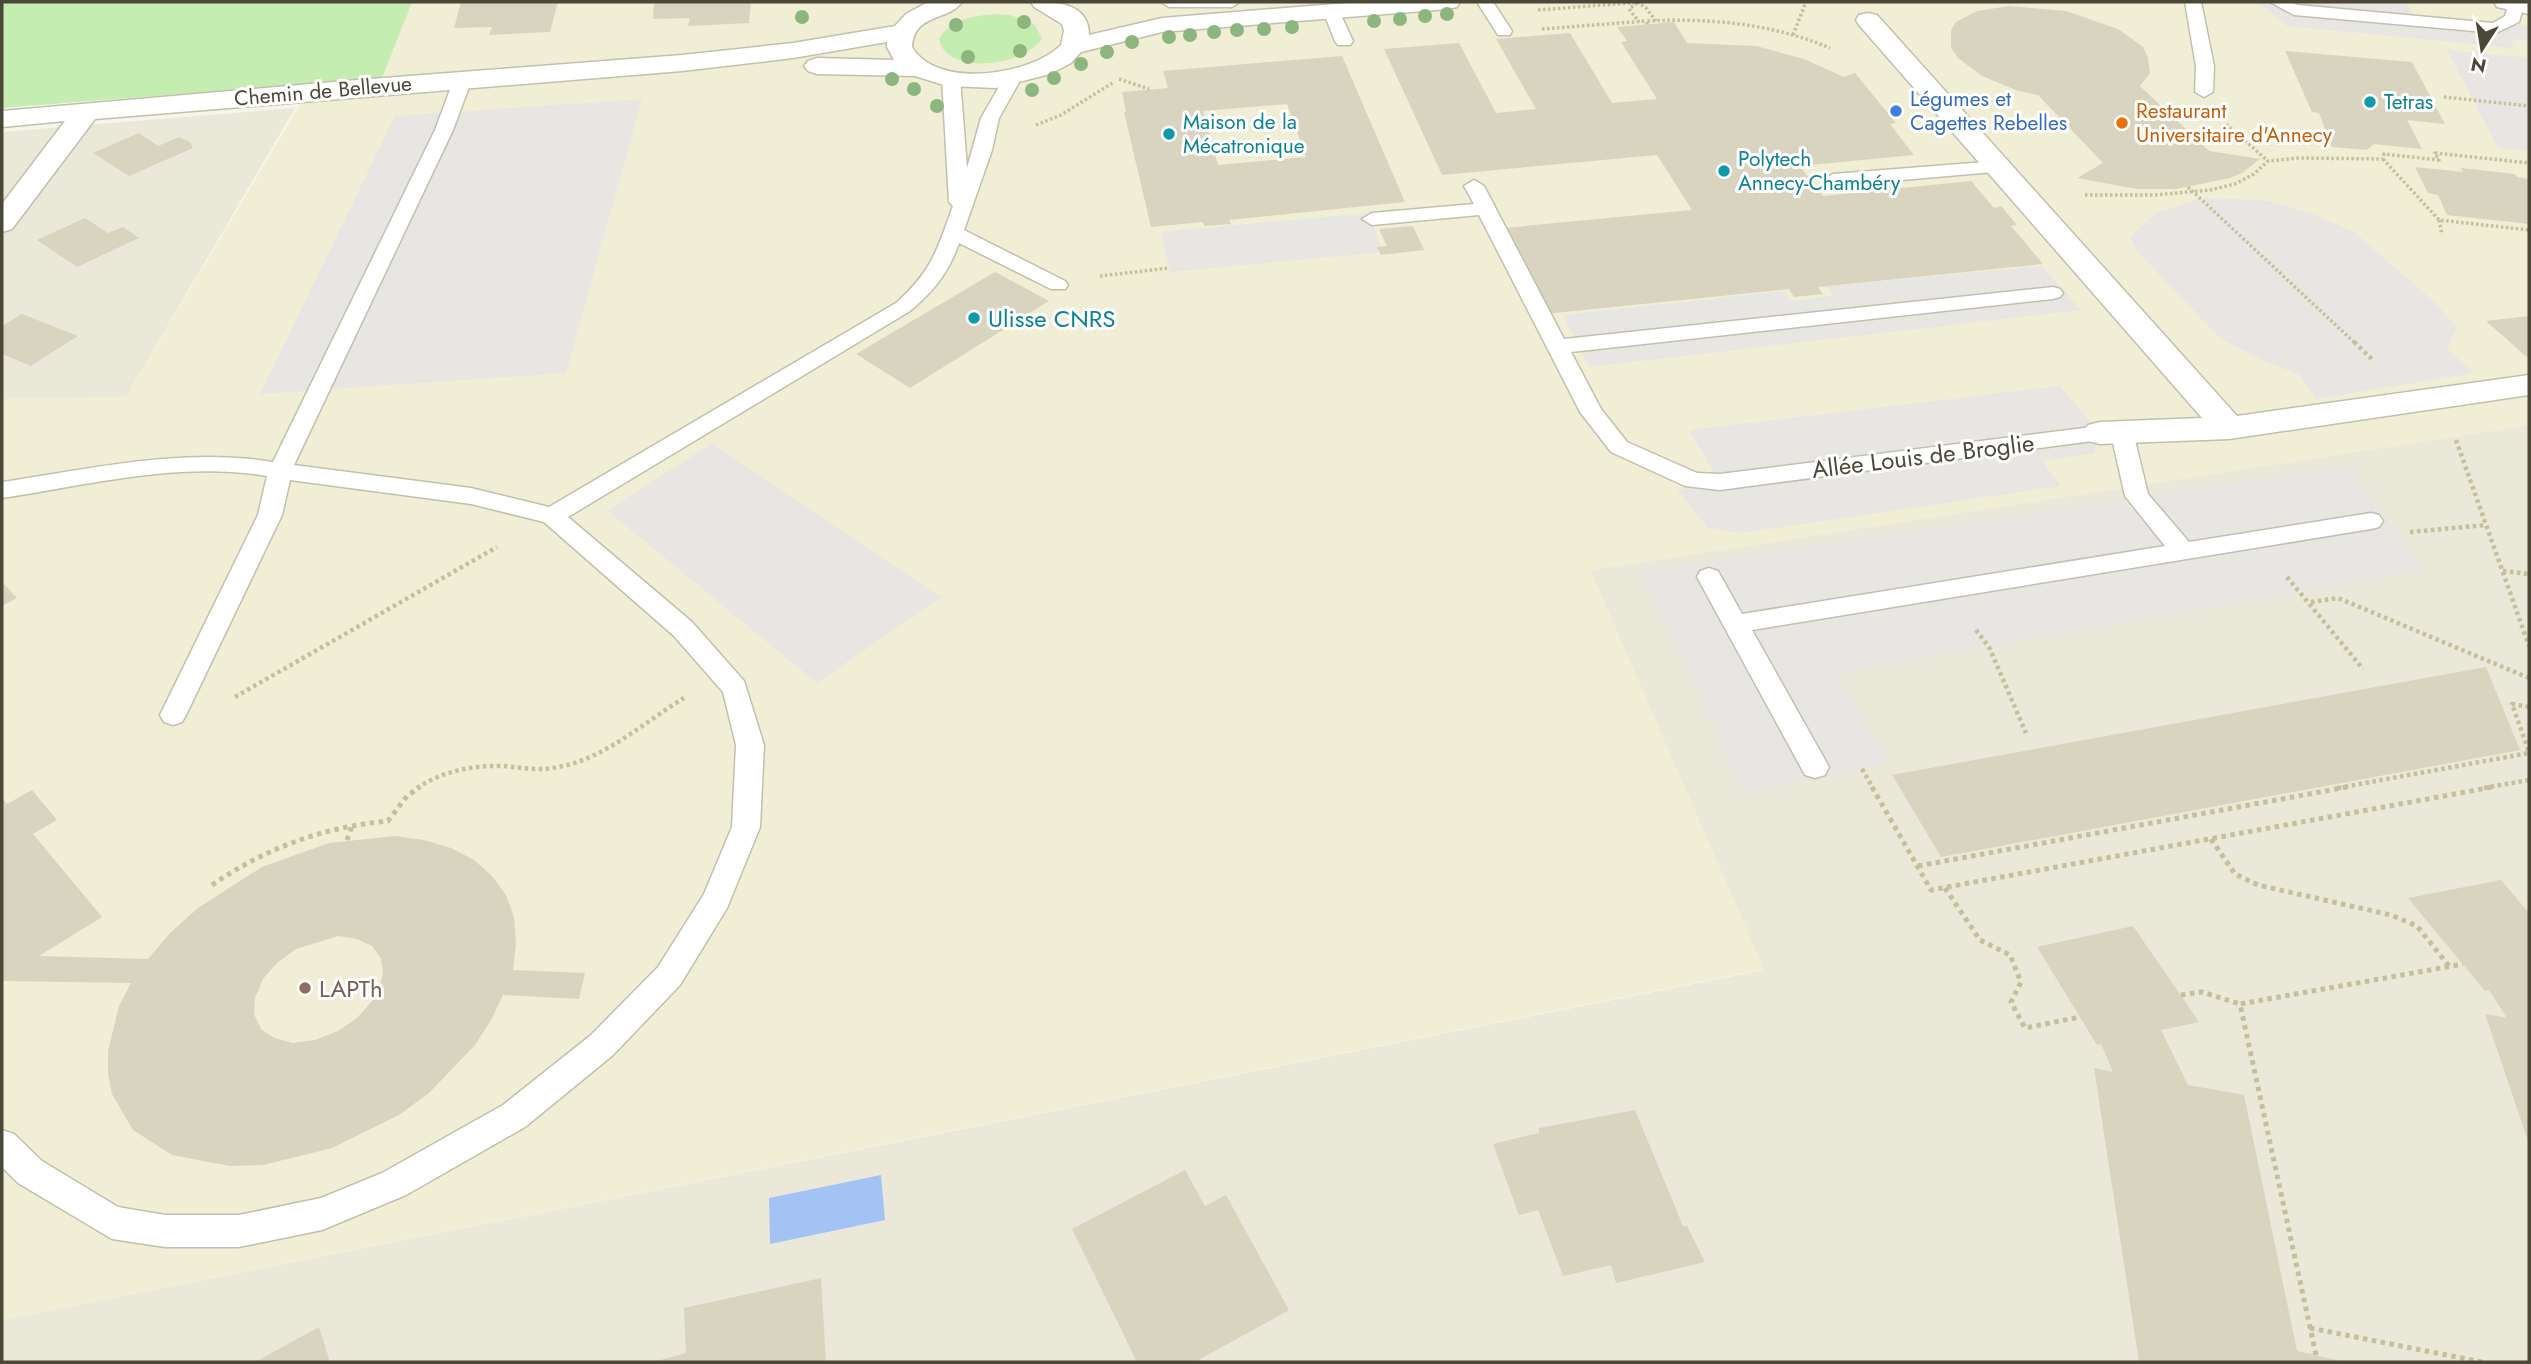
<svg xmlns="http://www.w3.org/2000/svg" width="2531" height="1364" font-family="Jost,sans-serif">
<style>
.residential{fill:#eae8d8}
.education{fill:#f0eed4}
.green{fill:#c5ecb1}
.parking{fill:#e8e6e2}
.water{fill:#a4c3f5}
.building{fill:#d9d4bf;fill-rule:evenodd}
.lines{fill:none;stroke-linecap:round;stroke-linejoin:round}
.lane-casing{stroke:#c2c0ac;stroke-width:3}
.street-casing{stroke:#c2c0ac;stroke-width:3}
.path-far2{stroke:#c5bf9c;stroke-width:3.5;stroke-dasharray:2.5 2.5;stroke-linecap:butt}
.path-far1{stroke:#c5bf9c;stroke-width:4.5;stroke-dasharray:3.5 3.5;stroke-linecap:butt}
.path{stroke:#c5bf9c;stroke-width:5;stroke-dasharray:4.5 4.5;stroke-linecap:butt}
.lane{fill:#fff;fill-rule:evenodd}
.street{fill:#fff;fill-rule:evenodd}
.tree{fill:#8cb67e}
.culture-dot{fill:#0f9aa8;stroke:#fff;stroke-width:2.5}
.shop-dot{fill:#3f7fe0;stroke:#fff;stroke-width:2.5}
.food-dot{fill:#e8710a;stroke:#fff;stroke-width:2.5}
.education-dot{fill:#8d6e63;stroke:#fff;stroke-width:2.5}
.labels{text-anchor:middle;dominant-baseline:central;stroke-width:6;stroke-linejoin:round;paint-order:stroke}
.far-street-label{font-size:21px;fill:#4b4837;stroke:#fff}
.far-shop-label{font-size:21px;fill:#366cbe;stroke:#fff;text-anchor:start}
.far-culture-label{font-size:21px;fill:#0d838f;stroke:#fff;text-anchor:start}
.far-food-label{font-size:21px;fill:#c56008;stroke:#fff;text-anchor:start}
.culture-label{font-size:24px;fill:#0d838f;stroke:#fff;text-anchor:start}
.street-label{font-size:24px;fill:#4b4837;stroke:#fff}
.education-label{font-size:24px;fill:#785e54;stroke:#fff;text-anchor:start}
</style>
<rect width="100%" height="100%" fill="#f6f5ea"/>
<path class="residential" d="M295 108 126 397 2 399V132Z
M2529 425V1362H2V1320L1764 970 1590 570Z"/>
<path class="education" d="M412 2H2529V425L1590 570 1764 969 2 1320V399L126 397 307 93Z"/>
<path class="green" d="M2 2H412L382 78 2 108Z
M995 14 1010 15 1034 24 1042 38C1026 66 946 77 939 39 950 19 974 16 995 14Z"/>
<path class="parking" d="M2257 2 2320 4V2H2406L2414 15 2529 26V40L2510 39 2514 48 2287 26Z
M2447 50 2529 58V151L2498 148Z
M642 99 566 373 260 394 395 116Z
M2221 198 2267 201 2310 213 2354 232 2432 300 2457 327 2447 349 2474 373 2316 399 2298 374 2262 360 2220 338 2137 251 2130 237 2156 213 2200 199Z
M1369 213 1383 252 1170 272 1161 232Z
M2042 266 2081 310 1589 367 1563 315 1784 291 1791 301 1833 296 1827 286Z
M2060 386 2100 433 2094 453 2042 461 2061 486 1742 533 1709 529 1677 490 1720 482 1689 430Z
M712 443 941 597 817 683 608 511Z
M2350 466 2423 570 1837 673 1889 763 1744 793 1640 571Z"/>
<path class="water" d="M881 1175 885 1220 770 1244 769 1198Z"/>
<path class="building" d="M461 2H558L550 32 489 35 492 27 454 28Z
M654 2H751L749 23 688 26 690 18 653 19Z
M2009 6 2066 11 2118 29 2143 47 2148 58 2150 73 2140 86 2209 151 2260 159 2242 173 2230 178 2176 189H2137L2077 178 2103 163 2038 95 2018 91 1982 76 1958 58 1951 48V30L1956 22 1977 11Z
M1674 22 1687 43 1756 46 1804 59 1844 77 1855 73 1896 123 1890 124 1914 155 1800 166 1823 196 1971 181 1994 208 2001 206 2017 225 2011 226 2043 264 1818 287 1823 294 1794 297 1789 289 1545 314 1504 228 1692 210 1657 155 1442 175 1384 49 1459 43 1496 113 1536 109 1496 39 1570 33 1612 103 1657 99 1621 42 1627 41 1617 27Z
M2285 51 2412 62 2445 124 2407 120 2422 149 2374 144 2367 150 2332 147 2319 113 2312 112Z
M1342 56 1405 202 1229 220 1231 224 1204 226 1203 222 1151 227 1124 112H1126L1122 92 1168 88 1163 71ZM1287 104 1306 157 1218 165 1203 111Z
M139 133 158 146 179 137 190 142 193 148 129 176 93 153Z
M2415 167 2463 172 2461 168 2515 174 2517 177 2529 179V224L2447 215 2438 195 2428 193Z
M85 218 108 233 123 227 139 238 77 267 37 240Z
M1413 226 1424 250 1381 255 1377 247 1387 246 1379 229Z
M995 272 1049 301 910 388 856 354Z
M22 314 78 336 31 366 2 354V326Z
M2529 316V356L2527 357 2486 321Z
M2 582 17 598 2 606Z
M2486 667 2520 750 1941 857 1892 775Z
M32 790 57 820 33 834 102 917 39 956 148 959 171 932 198 908 262 867 329 843 395 836 424 840 451 848 474 860 492 876 506 895 514 917 516 943 513 970 585 973 579 999 503 995 491 1020 475 1045 429 1093 399 1115 332 1148 263 1165 230 1166 172 1155 133 1130 112 1094 108 1073V1051L119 1006 131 983 2 981V798L7 804ZM338 936 357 939 372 946 381 958 383 974 378 992 372 1001 357 1018 338 1031 315 1040 293 1043 274 1038 261 1029 254 1014 255 998 263 979 277 963 296 949Z
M2501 880 2529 913V1144L2485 1014 2507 1018 2489 990 2485 991 2408 898Z
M2133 926 2199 1022 2161 1030 2188 1085 2244 1095 2297 1351 2345 1362H2139L2094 1068 2113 1072 2101 1044 2097 1045 2037 947Z
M1635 1110 1683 1226H1687L1705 1262 1616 1283 1611 1265 1563 1276 1538 1210 1519 1215 1493 1144 1539 1133V1128Z
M1185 1170 1205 1206 1226 1195 1289 1310 1195 1362H1137L1072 1229Z
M821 1278 826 1362H653L686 1353 684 1308Z
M319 1327 330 1362H255Z"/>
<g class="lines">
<defs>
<path id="lane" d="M1161 2H1240L1232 7H1169Z
M1477 2H1493L1512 31 1510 35H1498Z
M2185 2H2201L2214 66 2213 92 2204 97 2195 92 2196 66Z
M2270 2H2290L2298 5 2493 23 2505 16 2509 2 2524 4 2519 22 2496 33 2294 15Z
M1331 6 1339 11 1353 41 1350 45H1338L1335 41 1323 11Z
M1013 72 1022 77 999 118 992 150 964 230 1065 281 1068 285 1065 289H1051L959 243C949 272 934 291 910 311L568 517 692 622 744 681 764 745 760 827 727 908 680 985 613 1055 525 1127 406 1195 322 1230 239 1247H165L112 1239 18 1183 2 1167V1130L14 1134 42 1161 118 1207 165 1215H239L321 1198 382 1173 503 1105 591 1035 658 967 704 894 732 827 736 745 723 692 674 636 544 522 471 504 290 480 282 515 186 715 182 722 173 725 164 722 160 715 258 515 267 476C179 461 89 485 2 498V482C91 469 182 447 273 462L435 130 454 79 463 74 472 79 453 130 294 465 471 488 549 507 896 303C932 271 937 250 953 206L949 202 942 78 951 73 960 78 967 168 981 118 1007 73Z
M1998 161 2007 167 2005 171 1833 186 1823 180 1833 174Z
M1474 180 1484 186 1564 339 2053 287 2060 289 2063 293 2060 297 2053 299 1571 352 1601 409 1627 442 1697 473 1720 474 2100 426 2108 428 2111 432 2114 427 2122 425 2130 427 2133 432 2148 494 2189 542 2371 513 2379 515 2383 521 2379 527 2371 529 1752 630 1829 767 1825 775 1815 778 1805 775 1697 577 1700 571 1709 568 1718 571 1742 614 2165 546 2125 496 2111 434 2108 438 2100 440 1720 490 1685 486 1611 452 1580 412 1479 215 1372 225 1362 219 1372 213 1474 204 1464 186Z"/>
<path id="street" d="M928 2H962C949 21 914 13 912 47 937 90 1032 75 1061 45L1064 31 1062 24 1034 7 1031 2C1055 2 1089 2 1089 35L1162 18 1360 2H1460L1457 7 1448 9 1162 32 1081 52 1071 63 1050 74 996 88 947 86 915 76 817 74 808 71 804 66 808 61 817 58 894 60 887 47V42L793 58 682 71 95 119 12 229 2 232V204L65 121 2 127V111L345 81 682 55 793 43 895 26 906 14Z
M2494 2H2529V14L2497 7Z
M1868 13 1877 15 2237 416 2529 375V395L2229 439 2100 444 2088 441 2083 433 2088 425 2100 422 2202 418 1859 25 1856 20 1859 15Z"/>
</defs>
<use href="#lane" class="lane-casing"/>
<use href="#street" class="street-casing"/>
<path class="path-far2" d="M1637 2 1646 8 1656 21
M1637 3 1629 9 1639 22
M1538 10 1642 2
M1648 24 1646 21C1710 18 1770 23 1830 48
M1542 29 1646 21
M1793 35 1806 2
M1119 79 1149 89
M2444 97 2529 106
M2226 124 2268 161
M1036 125 1061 115 1114 82
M2383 159 2439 220 2529 230
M2188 187 2356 344
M2085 195H2155L2210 190 2235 184 2254 174 2268 161 2300 158 2383 159 2384 154 2439 160 2435 153 2529 163
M2439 220 2442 235
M1100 276 1169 268"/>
<path class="path-far1" d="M2354 342 2374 361
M2456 440 2529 646
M2410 532 2486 525
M2503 571 2529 574
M2287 577 2363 669
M2311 602 2338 598 2529 678
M1976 630 1989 647 2026 733
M235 697 497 547
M2529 707 2512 704 2529 752
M1862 769 1873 788
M417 788C443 771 473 765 504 766 522 768 540 771 558 767 605 759 644 722 684 698
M2338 788 2529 753
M2484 788 2529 780"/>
<path class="path" d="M1872 787 1931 890 2493 787
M2211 839 2235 874 2258 885 2391 915 2417 926 2449 966
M347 840 352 826
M1918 866 2347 787
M212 885C266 848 323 827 388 821L407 796 420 787
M1945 888 1980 940 2010 955 2021 982 2011 1002 2025 1028 2080 1017
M2181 995 2202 992 2240 1004
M2310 1328 2482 1362
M2316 1355 2240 1004 2463 964"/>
<use href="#lane" class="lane"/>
<use href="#street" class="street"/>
</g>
<g class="tree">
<circle cx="1447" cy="14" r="7"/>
<circle cx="1425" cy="16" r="7"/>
<circle cx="802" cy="17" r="7"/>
<circle cx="1400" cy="19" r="7"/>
<circle cx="1374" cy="21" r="7"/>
<circle cx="1024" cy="22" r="7"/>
<circle cx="956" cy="25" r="7"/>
<circle cx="1292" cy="27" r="7"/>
<circle cx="1264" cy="29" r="7"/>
<circle cx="1237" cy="30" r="7"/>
<circle cx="1214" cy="32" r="7"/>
<circle cx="1190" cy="35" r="7"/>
<circle cx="1169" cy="37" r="7"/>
<circle cx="1132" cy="42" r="7"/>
<circle cx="1020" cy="51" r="7"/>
<circle cx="1107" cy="52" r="7"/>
<circle cx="968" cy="57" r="7"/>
<circle cx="1081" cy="64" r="7"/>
<circle cx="1054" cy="78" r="7"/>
<circle cx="892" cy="79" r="7"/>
<circle cx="914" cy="89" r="7"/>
<circle cx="1032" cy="90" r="7"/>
<circle cx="937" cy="106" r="7"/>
</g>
<g class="culture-dot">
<circle cx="2370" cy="102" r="7"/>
<circle cx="1169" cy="134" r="7"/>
<circle cx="1724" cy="171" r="7"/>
<circle cx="974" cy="318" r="7"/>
</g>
<circle class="shop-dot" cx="1896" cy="111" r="7"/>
<circle class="food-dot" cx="2122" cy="123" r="7"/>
<circle class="education-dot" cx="305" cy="988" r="7"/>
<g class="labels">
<g class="far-street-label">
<text transform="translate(323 91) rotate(-5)">Chemin de Bellevue</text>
</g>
<g class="far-shop-label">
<text x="1910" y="99">Légumes et<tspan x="1910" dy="24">Cagettes Rebelles</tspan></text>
</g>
<g class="far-culture-label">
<text x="2384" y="102">Tetras</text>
<text x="1183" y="122">Maison de la<tspan x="1183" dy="24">Mécatronique</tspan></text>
<text x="1738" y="159">Polytech<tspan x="1738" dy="24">Annecy-Chambéry</tspan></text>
</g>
<g class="far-food-label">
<text x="2136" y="111">Restaurant<tspan x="2136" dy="24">Universitaire d'Annecy</tspan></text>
</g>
<g class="culture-label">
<text x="988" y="318">Ulisse CNRS</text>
</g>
<g class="street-label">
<text transform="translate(1923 456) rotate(-7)">Allée Louis de Broglie</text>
</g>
<g class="education-label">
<text x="319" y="988">LAPTh</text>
</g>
</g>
<rect width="2531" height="1364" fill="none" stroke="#4b4837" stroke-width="7"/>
<g transform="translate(2482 49) rotate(192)" stroke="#ffffff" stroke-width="5" paint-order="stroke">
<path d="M0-5L12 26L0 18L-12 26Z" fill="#4b4837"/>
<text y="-10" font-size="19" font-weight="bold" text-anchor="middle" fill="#4b4837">N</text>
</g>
</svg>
